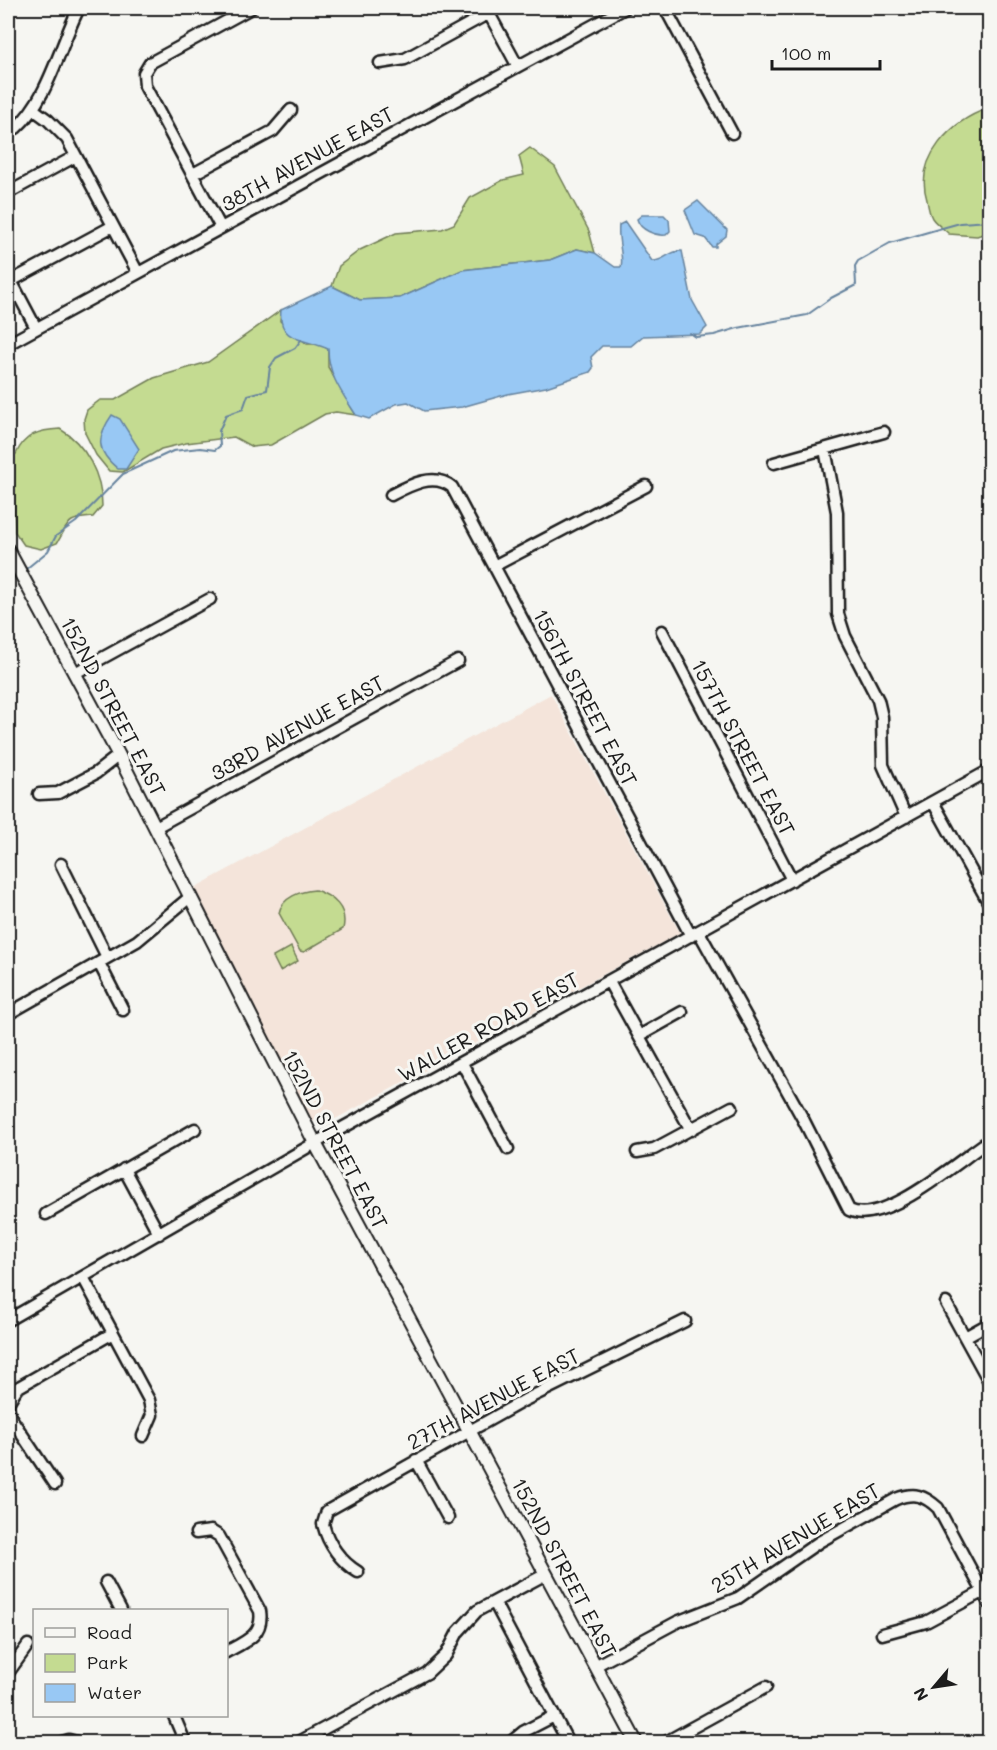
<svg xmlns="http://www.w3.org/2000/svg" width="997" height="1750" font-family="Mali,sans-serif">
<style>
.built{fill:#f4e4da}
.green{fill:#c4db91;stroke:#707c56;stroke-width:1.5}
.water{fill:#98c8f4;stroke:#66839e;stroke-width:1.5}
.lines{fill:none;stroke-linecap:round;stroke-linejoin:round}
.stream{stroke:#66839e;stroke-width:2}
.minor-casing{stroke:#1c1c1c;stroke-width:15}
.major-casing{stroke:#1c1c1c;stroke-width:16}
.minor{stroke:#f6f6f2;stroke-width:10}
.major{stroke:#f6f6f2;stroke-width:12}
.labels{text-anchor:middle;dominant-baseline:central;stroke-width:6;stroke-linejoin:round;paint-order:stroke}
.street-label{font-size:21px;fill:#1c1c1c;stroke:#f6f6f2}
</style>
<rect width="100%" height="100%" fill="#f6f6f2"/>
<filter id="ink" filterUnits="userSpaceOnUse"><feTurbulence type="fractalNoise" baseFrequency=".0167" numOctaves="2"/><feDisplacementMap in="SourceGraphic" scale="12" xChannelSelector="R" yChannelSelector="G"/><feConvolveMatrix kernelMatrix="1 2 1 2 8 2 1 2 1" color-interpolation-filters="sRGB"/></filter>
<g filter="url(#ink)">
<path class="built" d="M551 694 680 933 326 1124 310 1120 192 889Z"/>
<path class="green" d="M989 108V232L977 236 949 234C944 229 936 224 932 218 929 213 928 206 927 200 914 158 951 121 989 108Z
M530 148 555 167 589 231 595 253 577 249 550 260 462 270 400 298 360 300 332 286 339 266 360 250 396 233 442 229 454 224 470 198 503 180 524 175 519 156Z
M281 310 280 321 307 344H319L328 349V367L356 415 336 412 325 414 271 445 252 447 234 437 186 443 161 449 123 472 109 471 96 455 85 433 84 419 87 410 100 400H115L154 378 208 362Z
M60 429C86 444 102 476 102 506L93 517C65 519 70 522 57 543L41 549 24 545 15 532 14 503 8 493V458L16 454C25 434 39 430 60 429Z
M315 890C333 896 348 908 343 929L304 952 300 951 279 913C282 897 301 891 315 890Z
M291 947 298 961 280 971 273 957Z"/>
<path class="water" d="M698 201 727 230 726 236 716 244V247H712L705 238 695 235 685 210Z
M642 215H664L669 220 670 231 666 235C655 236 640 230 637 219Z
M625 222 652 261C664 262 669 250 682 251L692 300 707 327 700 334 643 336 631 346H602L591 357 593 368 590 372 546 387 508 394 462 407 424 411 408 402 396 404 369 419 356 415C342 393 328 375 328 349 308 339 277 343 281 310L332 286 360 300 400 298 462 270 550 260 577 249 595 253 615 267H621C624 257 617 240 619 225Z
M112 415 120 419 139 449 126 469H118C96 451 96 438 112 415Z"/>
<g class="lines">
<path class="stream" d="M690 333 696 337 714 335 738 328 807 315 831 298 856 285 855 266 858 261 890 243 935 230 960 223 990 221
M26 569 48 551 56 536 76 522 123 474 173 451 200 448 215 450 220 446 219 431 226 415 243 409 248 395 267 390 270 367 276 358 295 348 301 340
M8 580 15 576"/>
<defs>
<path id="minor" d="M486 8 517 65
M665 8 732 133
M380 63 405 59 489 13
M33 109 48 120 67 139 138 273
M16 128C49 98 59 47 79 8
M193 174 273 131 291 110
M8 193 76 156
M221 228 145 86 144 73 150 63 251 8
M8 275 36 328
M11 281 113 226
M8 344 625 8
M825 449 837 512 838 614 845 636 878 700 882 717 883 765 906 817
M774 463 884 432
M391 495C410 485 434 472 452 487L691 936
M494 566 646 486
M662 631 792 880
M75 673 210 599
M39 794 58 793 96 773 119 755
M933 802 990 905
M156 827 458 661
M61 864 107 957
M699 932 803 1119 849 1210C885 1227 960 1159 990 1140
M99 963 123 1010
M609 982 691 1130
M8 1014 137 941 190 897
M639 1036 682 1012
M462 1063 508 1149
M637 1152 654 1149 732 1107
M124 1169 159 1234
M46 1214 195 1129
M83 1277 149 1400 152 1415 143 1436
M946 1303 990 1383
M8 1320 315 1143 990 770
M965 1337 990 1323
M8 1403 17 1388 113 1333
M8 1407 11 1418 55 1484
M416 1460 448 1518
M196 1533 211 1531 219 1536 260 1611C264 1635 245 1642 226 1652
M358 1572C341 1562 328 1544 323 1524L327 1511 525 1400 685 1321
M106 1582 121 1610
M494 1602 568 1742
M882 1634 926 1622 982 1592
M595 1666 677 1622 738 1598 819 1542 896 1499C914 1492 924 1495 938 1508L990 1605
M8 1673 28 1645
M174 1716 185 1742
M62 1742 69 1740 77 1742
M299 1742 427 1673 446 1655 458 1632 477 1611 546 1574
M511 1742 523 1732 554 1716
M666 1742 766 1687"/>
<path id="major" d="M8 550 117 752 315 1143 636 1742"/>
</defs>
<use href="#minor" class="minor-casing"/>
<use href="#major" class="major-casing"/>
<use href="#minor" class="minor"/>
<use href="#major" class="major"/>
</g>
</g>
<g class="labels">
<g class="street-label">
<text transform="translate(307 158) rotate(-29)">38TH AVENUE EAST</text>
<text transform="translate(586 697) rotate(62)">156TH STREET EAST</text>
<text transform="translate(114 706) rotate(62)">152ND STREET EAST</text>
<text transform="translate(297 727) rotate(-29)">33RD AVENUE EAST</text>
<text transform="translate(744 747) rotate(62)">157TH STREET EAST</text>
<text transform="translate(488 1026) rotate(-29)">WALLER ROAD EAST</text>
<text transform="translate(336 1139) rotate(62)">152ND STREET EAST</text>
<text transform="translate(493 1398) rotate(-28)">27TH AVENUE EAST</text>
<text transform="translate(795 1537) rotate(-31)">25TH AVENUE EAST</text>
<text transform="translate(565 1567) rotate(62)">152ND STREET EAST</text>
</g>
</g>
<rect width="997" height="1750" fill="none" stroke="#f6f6f2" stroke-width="30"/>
<rect x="15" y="15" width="967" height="1720" fill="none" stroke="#1c1c1c" stroke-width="2" filter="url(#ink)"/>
<rect x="33" y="1609" width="195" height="108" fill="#f6f6f2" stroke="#9f9f9c" stroke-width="1.5"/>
<rect x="45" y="1628" width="30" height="9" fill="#f6f6f2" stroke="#9f9f9c" stroke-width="1.5"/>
<text x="87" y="1639" font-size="18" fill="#1c1c1c">Road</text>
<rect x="45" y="1654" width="30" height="18" fill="#c4db91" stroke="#9f9f9c" stroke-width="1.5"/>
<text x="87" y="1669" font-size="18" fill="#1c1c1c">Park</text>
<rect x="45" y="1684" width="30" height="18" fill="#98c8f4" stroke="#9f9f9c" stroke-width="1.5"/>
<text x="87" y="1699" font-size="18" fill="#1c1c1c">Water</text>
<g transform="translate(934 1687) rotate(241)" stroke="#f6f6f2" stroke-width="4.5" paint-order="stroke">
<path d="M0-4.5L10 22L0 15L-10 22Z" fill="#1c1c1c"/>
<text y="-9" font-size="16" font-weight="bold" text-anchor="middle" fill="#1c1c1c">N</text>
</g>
<path d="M772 60v9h108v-9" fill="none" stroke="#1c1c1c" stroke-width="3"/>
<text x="781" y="60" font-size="18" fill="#1c1c1c" stroke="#f6f6f2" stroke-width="4.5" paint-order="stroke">100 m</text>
</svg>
